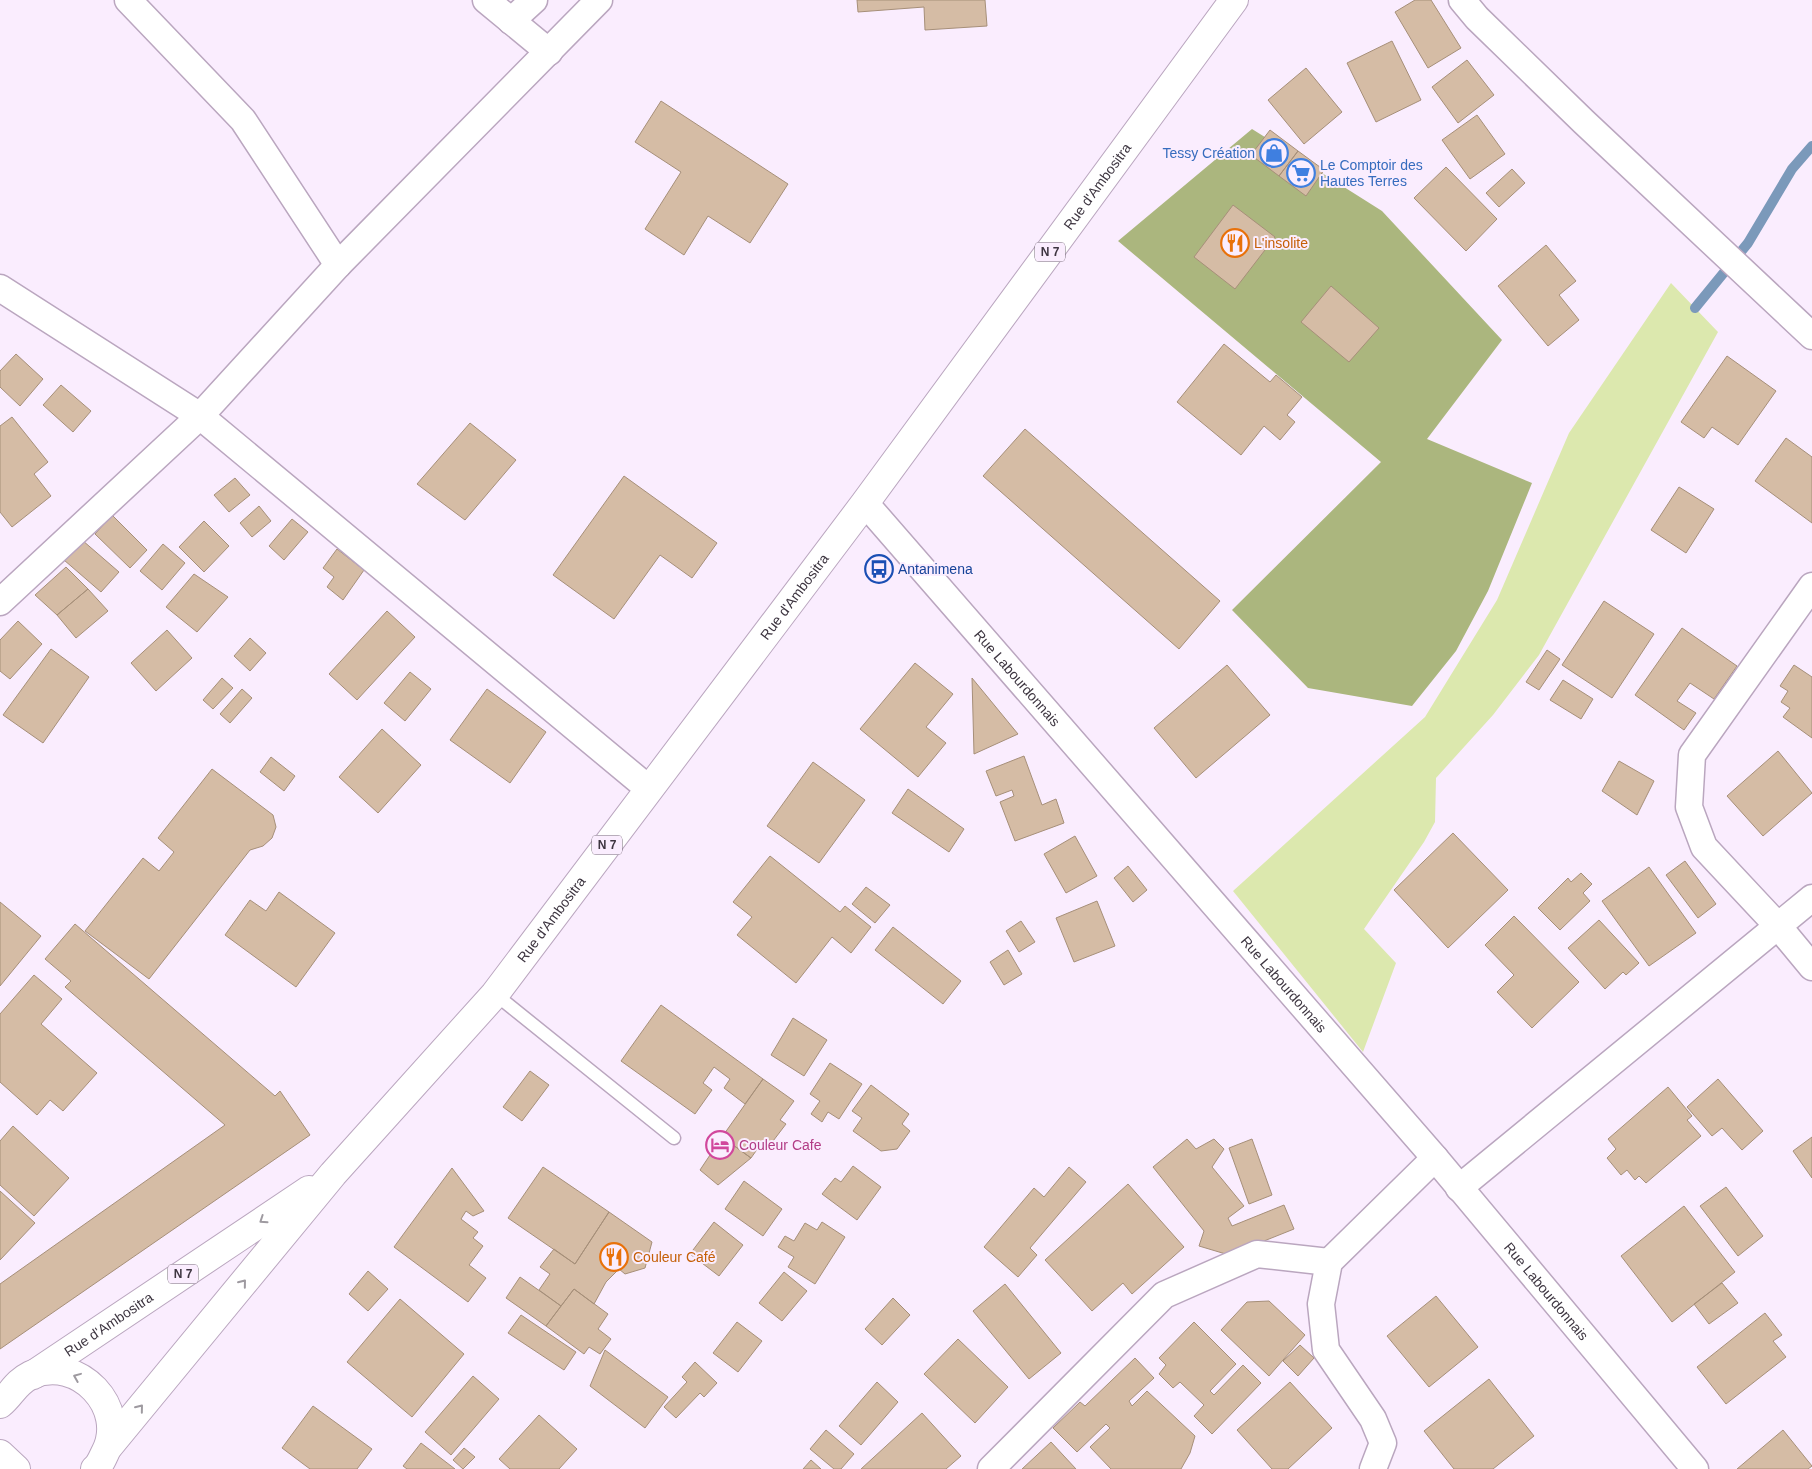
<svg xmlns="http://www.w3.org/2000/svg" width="1812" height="1469" font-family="Helvetica,sans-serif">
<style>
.green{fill:#dce8ae}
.forest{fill:#abb67e}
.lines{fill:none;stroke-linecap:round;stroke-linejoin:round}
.stream{stroke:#7b99ba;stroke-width:10}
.building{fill:#d5bca5;stroke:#a68f79}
.lane-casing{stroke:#baa6bf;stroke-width:15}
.street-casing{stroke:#baa6bf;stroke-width:29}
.primary-casing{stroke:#baa6bf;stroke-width:30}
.lane{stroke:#fff;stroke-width:12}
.street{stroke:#fff;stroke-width:26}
.primary{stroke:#fff;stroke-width:28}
.oneway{stroke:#9e9aa0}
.labels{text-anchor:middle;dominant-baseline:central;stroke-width:4;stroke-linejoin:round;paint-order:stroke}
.shield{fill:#faedfe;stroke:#766c79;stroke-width:1}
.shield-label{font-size:12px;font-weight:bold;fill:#3d3540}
.shop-label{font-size:14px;fill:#366cbe;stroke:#faedfe;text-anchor:end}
.street-label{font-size:14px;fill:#3d3540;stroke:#faedfe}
.food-label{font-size:14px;fill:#c56008;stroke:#faedfe;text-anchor:start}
.transit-label{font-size:14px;fill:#164399;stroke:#faedfe;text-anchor:start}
.hotel-label{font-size:14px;fill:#b23c85;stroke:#faedfe;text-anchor:start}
</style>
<rect width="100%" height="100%" fill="#faedfe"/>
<path class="green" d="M1671 283 1718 332 1539 655 1493 715 1436 778 1435 822 1424 842 1364 929 1396 963 1363 1052 1233 891 1425 717 1497 600 1569 433Z"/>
<path class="forest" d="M1252 129 1382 211 1502 340 1427 439 1532 483 1488 591 1456 651 1412 706 1308 688 1232 610 1381 462 1118 241Z"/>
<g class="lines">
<path class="stream" d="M1695 308 1748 243 1792 169 1812 146"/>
</g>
<path class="building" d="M857 0H985L987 26 925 30 924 7 858 12Z
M1415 0H1431L1461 48 1428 68 1395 12Z
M1392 41 1421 100 1376 122 1347 63Z
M1467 60 1494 95 1458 123 1432 87Z
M1306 68 1342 112 1304 144 1268 100Z
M661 101 788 184 750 243 708 216 684 255 645 229 681 172 635 142Z
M1477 115 1505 154 1470 179 1442 140Z
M1270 130 1298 151 1279 176 1251 155Z
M1298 151 1324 170 1306 196 1279 176Z
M1446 167 1497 219 1466 251 1414 198Z
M1512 169 1525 183 1499 207 1486 193Z
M1233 205 1275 237 1235 289 1194 257Z
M1546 245 1576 281 1559 295 1579 320 1548 346 1498 286Z
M1331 286 1379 328 1349 362 1301 322Z
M1224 344 1270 382 1276 375 1302 397 1287 415 1295 422 1280 440 1264 426 1241 455 1177 402Z
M16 354 43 379 20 406 0 387V371Z
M1727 356 1776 391 1738 445 1712 427 1704 438 1681 422Z
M61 385 91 411 73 432 43 405Z
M12 417 48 462 34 474 51 496 12 527 0 512V426Z
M470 423 516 460 465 520 417 484Z
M1025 429 1220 601 1179 649 983 476Z
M1786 438 1812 457V523L1755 481Z
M624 476 717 543 692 578 660 555 614 619 553 575Z
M235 478 250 495 229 512 214 495Z
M1679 487 1714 509 1686 553 1651 530Z
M259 506 271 521 252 537 240 523Z
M112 515 147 550 130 568 95 534Z
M292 519 308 532 284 560 269 546Z
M204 521 229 546 204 572 179 547Z
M82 540 119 572 101 592 64 560Z
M163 544 185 563 162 590 140 571Z
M337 549 364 570 343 600 327 587 334 577 323 568Z
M66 567 88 589 57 615 35 595Z
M194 574 228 597 197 632 166 607Z
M88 589 108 611 76 638 57 615Z
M1604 601 1654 634 1612 698 1562 665Z
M387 611 415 637 357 700 329 674Z
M18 621 42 644 10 679 0 671V640Z
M1682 628 1737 666 1714 699 1690 683 1677 701 1696 713 1684 730 1635 695Z
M167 630 192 658 156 691 131 663Z
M250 638 266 653 250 671 234 656Z
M51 649 89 677 43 743 3 715Z
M1547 650 1560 659 1539 690 1526 682Z
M915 663 953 694 926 727 946 743 918 777 860 729Z
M1227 665 1270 715 1196 778 1154 728Z
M1794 665 1812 677V738L1783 717 1790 708 1781 702 1788 691 1780 686Z
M410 672 431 689 405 721 384 703Z
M222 678 233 688 213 709 203 700Z
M972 678 1018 734 974 754Z
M1563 680 1593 699 1581 719 1550 700Z
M242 689 252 698 230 723 220 714Z
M487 689 546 732 510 783 450 740Z
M382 729 421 765 378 813 339 777Z
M1778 751 1812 793 1763 836 1727 796Z
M1024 756 1042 805 1056 799 1064 823 1015 841 1000 802 1014 796 1012 790 996 796 986 771Z
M271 757 295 776 284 791 260 772Z
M1619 761 1654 781 1637 815 1602 791Z
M813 762 865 800 819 863 767 826Z
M212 769 273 815 276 827 272 838 263 846 250 850 149 979 85 931 143 858 159 871 174 852 158 838Z
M908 789 964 829 949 852 892 813Z
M1453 833 1508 890 1448 948 1394 890Z
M1075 836 1097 876 1066 893 1044 854Z
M770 856 840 912 845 906 871 927 851 953 832 937 796 983 737 935 752 917 733 902Z
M1685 861 1716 904 1698 918 1666 875Z
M1128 866 1147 890 1133 902 1114 878Z
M1649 867 1696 933 1649 966 1602 901Z
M1581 873 1592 884 1583 893 1590 901 1560 930 1538 908 1568 878 1571 882Z
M866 887 890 905 875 923 852 904Z
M279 892 335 933 296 987 225 935 250 900 266 911Z
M1097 901 1115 946 1074 962 1056 918Z
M0 902 41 936 0 986Z
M1514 916 1579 982 1532 1028 1497 992 1514 975 1485 945Z
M1599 920 1639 963 1626 975 1623 972 1605 989 1568 948Z
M1021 921 1035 942 1019 952 1006 931Z
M75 924 275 1096 280 1091 310 1135 0 1349V1284L225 1125 65 987 71 981 45 959Z
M893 927 961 981 943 1004 875 950Z
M1008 950 1022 974 1004 985 990 962Z
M34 975 62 999 41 1024 97 1073 63 1111 50 1100 37 1115 0 1082V1014Z
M661 1005 763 1079 745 1104 724 1088 730 1079 714 1067 703 1083 712 1090 695 1114 621 1061Z
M793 1018 827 1040 804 1076 771 1055Z
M830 1063 862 1084 839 1119 828 1112 822 1122 811 1114 820 1101 810 1094Z
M530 1071 549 1085 522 1121 503 1107Z
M763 1079 794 1101 780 1120 786 1124 770 1145 763 1141 751 1158 722 1137Z
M1718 1079 1763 1131 1742 1150 1722 1128 1712 1136 1687 1107Z
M871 1085 909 1114 902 1124 910 1131 897 1149 881 1151 853 1131 862 1118 852 1111Z
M1668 1087 1692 1116 1687 1120 1701 1136 1646 1183 1639 1176 1635 1180 1627 1170 1621 1175 1607 1158 1616 1149 1608 1139Z
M13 1126 69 1178 34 1216 0 1185V1141Z
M722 1137 751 1158 718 1185 700 1170Z
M1812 1137V1178L1793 1151Z
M1187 1139 1196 1149 1214 1139 1224 1149 1212 1167 1244 1206 1228 1218 1232 1226 1284 1205 1294 1229 1229 1255 1199 1246 1204 1231 1153 1167Z
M1252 1139 1272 1195 1249 1204 1229 1148Z
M853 1166 881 1187 857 1220 822 1194 835 1178 841 1182Z
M543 1167 609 1212 575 1264 508 1218Z
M1069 1167 1086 1182 1030 1248 1037 1255 1018 1277 984 1247 1034 1188 1044 1197Z
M452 1168 484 1211 473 1216 466 1211 461 1219 478 1232 473 1238 483 1246 469 1265 486 1278 468 1302 394 1247Z
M744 1181 782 1209 763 1236 725 1209Z
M1128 1184 1184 1247 1132 1294 1123 1283 1092 1311 1045 1260Z
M1726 1187 1763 1236 1738 1256 1700 1206Z
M0 1191 35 1223 0 1260Z
M1684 1206 1735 1272 1672 1322 1621 1256Z
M609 1212 652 1242 645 1268 625 1274 619 1269 606 1282 594 1304 574 1289 561 1306 539 1290 550 1274 540 1267 554 1249 575 1264Z
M714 1222 743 1245 719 1276 690 1254Z
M822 1222 845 1237 815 1284 788 1267 794 1257 778 1247 785 1236 794 1241 805 1223 817 1230Z
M368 1271 388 1289 368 1311 349 1294Z
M784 1272 807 1291 782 1321 759 1303Z
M520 1277 561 1306 546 1326 506 1298Z
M1722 1283 1738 1303 1709 1324 1694 1304Z
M1005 1284 1061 1353 1029 1379 973 1311Z
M574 1289 608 1314 598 1329 611 1339 600 1354 589 1347 584 1354 546 1326Z
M1436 1296 1478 1347 1429 1387 1387 1336Z
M893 1298 910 1315 882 1345 865 1329Z
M400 1299 464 1354 412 1417 347 1362Z
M1269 1301 1305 1335 1269 1376 1221 1330 1247 1302Z
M1765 1313 1782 1335 1773 1341 1786 1357 1726 1404 1697 1367Z
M521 1315 576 1352 564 1370 508 1333Z
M737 1322 762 1341 738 1372 713 1353Z
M1194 1322 1236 1364 1210 1391 1214 1395 1243 1365 1261 1383 1212 1434 1194 1416 1204 1405 1180 1382 1173 1388 1159 1374 1166 1365 1159 1358Z
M958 1339 1008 1387 975 1423 924 1374Z
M1300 1345 1314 1358 1298 1376 1283 1361Z
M605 1350 668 1397 645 1428 590 1386Z
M1135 1358 1154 1378 1129 1401 1132 1406 1147 1391 1195 1436 1190 1453 1181 1469H1111L1090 1447 1110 1428 1106 1424 1077 1452 1053 1428 1080 1402 1085 1406Z
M695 1362 717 1383 704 1397 700 1393 676 1418 664 1407 687 1382 682 1377Z
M473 1376 499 1399 451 1455 425 1432Z
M1489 1379 1534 1436 1493 1469H1454L1424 1431Z
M877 1382 898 1402 861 1445 839 1426Z
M1290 1382 1332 1428 1288 1469H1272L1237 1430Z
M313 1406 372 1449 357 1469H310L282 1448Z
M922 1413 961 1456 946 1469H861Z
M539 1415 577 1449 559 1469H510L499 1459Z
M826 1430 854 1454 841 1469H834L810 1449Z
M1783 1430 1812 1466 1808 1469H1737Z
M1051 1442 1076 1469H1022Z
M421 1443 455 1469H407L403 1466Z
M464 1448 475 1457 463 1469 453 1460Z
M811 1460 821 1469H803Z"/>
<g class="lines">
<defs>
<path id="lane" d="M495 994 674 1138"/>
<g id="street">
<path d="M128 0 243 120 338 265"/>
<path d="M486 0 549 52"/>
<path d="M1462 0 1477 18 1584 122 1812 336"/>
<path d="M511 21 534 0"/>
<path d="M0 288 200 416 649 789"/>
<path id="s1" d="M865 503 1435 1158 1695 1469"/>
<path d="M1812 586 1692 755 1689 807 1704 847 1778 926 1812 967"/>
<path d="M0 602 200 416 338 265 599 0"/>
<path d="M1459 1188 1812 898"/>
<path d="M991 1469 1164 1295 1257 1254 1329 1262"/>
<path d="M1373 1469 1383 1443 1373 1419 1326 1350 1321 1304 1329 1262 1435 1158"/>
</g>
<g id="primary">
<path id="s2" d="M33 1375 309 1190"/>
<path d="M0 1404C12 1394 15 1383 31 1375 78 1354 129 1408 105 1453 102 1459 100 1465 95 1469"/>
<path id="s3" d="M109 1446 333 1174 495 994 865 503 1234 0"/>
<path d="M0 1454 16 1469"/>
</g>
</defs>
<use href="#lane" class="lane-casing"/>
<use href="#street" class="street-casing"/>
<use href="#primary" class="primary-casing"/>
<use href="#lane" class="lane"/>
<use href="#street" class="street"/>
<use href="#primary" class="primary"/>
</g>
<defs><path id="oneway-chevron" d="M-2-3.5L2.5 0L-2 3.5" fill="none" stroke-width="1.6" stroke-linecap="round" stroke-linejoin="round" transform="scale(1.25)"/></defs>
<g class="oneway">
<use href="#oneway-chevron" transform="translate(263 1220) rotate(146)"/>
<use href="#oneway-chevron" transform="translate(243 1283) rotate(-51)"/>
<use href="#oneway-chevron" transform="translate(77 1377) rotate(-158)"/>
<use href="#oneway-chevron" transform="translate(140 1408) rotate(-51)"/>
</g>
<defs>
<symbol id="shop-ring" viewBox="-11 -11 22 22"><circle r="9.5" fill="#faedfe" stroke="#3f7fe0" stroke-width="1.5"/><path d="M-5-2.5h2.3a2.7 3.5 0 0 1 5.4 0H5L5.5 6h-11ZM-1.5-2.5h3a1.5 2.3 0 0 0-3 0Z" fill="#3f7fe0"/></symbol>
<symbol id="supermarket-ring" viewBox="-11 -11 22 22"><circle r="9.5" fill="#faedfe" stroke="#3f7fe0" stroke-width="1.5"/><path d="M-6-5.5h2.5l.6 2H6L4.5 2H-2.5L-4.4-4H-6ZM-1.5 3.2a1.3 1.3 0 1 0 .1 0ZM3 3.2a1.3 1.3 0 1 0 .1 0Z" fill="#3f7fe0"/></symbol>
<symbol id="restaurant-ring" viewBox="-11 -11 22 22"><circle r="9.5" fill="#faedfe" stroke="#e8710a" stroke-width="1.5"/><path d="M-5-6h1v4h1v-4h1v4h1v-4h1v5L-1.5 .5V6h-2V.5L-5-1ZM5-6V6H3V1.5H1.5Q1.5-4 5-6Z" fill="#e8710a"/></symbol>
<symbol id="bus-ring" viewBox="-11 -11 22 22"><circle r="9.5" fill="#faedfe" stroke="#1a4fb4" stroke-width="1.5"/><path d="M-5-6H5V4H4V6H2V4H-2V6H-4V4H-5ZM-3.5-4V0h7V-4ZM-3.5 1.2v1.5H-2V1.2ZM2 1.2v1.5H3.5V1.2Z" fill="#1a4fb4"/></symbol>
<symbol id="hotel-ring" viewBox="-11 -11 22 22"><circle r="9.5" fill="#faedfe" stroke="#d1479c" stroke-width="1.5"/><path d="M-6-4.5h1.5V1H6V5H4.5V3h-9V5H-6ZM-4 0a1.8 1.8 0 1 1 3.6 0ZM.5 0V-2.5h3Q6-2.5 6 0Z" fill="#d1479c"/></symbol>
</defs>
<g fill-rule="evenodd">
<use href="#shop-ring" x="1258" y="137" width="32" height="32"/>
<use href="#supermarket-ring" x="1285" y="157" width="32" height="32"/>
<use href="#restaurant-ring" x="1219" y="227" width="32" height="32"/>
<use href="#bus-ring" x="863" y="553" width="32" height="32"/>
<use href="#hotel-ring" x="704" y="1129" width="32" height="32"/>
<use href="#restaurant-ring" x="598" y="1241" width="32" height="32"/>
</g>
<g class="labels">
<g class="shield">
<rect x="1035" y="242.5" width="30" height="19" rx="4"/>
<rect x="592" y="835.5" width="30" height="19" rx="4"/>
<rect x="168" y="1264.5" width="30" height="19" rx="4"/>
</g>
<g class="shield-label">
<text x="1050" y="252">N 7</text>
<text x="607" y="845">N 7</text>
<text x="183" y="1274">N 7</text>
</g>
<g class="shop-label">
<text x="1255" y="153">Tessy Création</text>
<text x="1320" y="165" text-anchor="start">Le Comptoir des<tspan x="1320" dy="16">Hautes Terres</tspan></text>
</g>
<g class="street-label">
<text stroke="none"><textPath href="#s3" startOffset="1602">Rue d'Ambositra</textPath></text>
<text stroke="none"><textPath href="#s3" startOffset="1092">Rue d'Ambositra</textPath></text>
<text stroke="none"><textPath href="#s1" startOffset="232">Rue Labourdonnais</textPath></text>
<text stroke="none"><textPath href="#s3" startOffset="688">Rue d'Ambositra</textPath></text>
<text stroke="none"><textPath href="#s1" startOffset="638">Rue Labourdonnais</textPath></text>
<text stroke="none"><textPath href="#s1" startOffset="1042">Rue Labourdonnais</textPath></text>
<text stroke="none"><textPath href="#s2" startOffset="91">Rue d'Ambositra</textPath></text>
</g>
<g class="food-label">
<text x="1254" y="243">L'insolite</text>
<text x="633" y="1257">Couleur Café</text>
</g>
<g class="transit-label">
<text x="898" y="569">Antanimena</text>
</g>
<g class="hotel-label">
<text x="739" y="1145">Couleur Cafe</text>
</g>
</g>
</svg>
